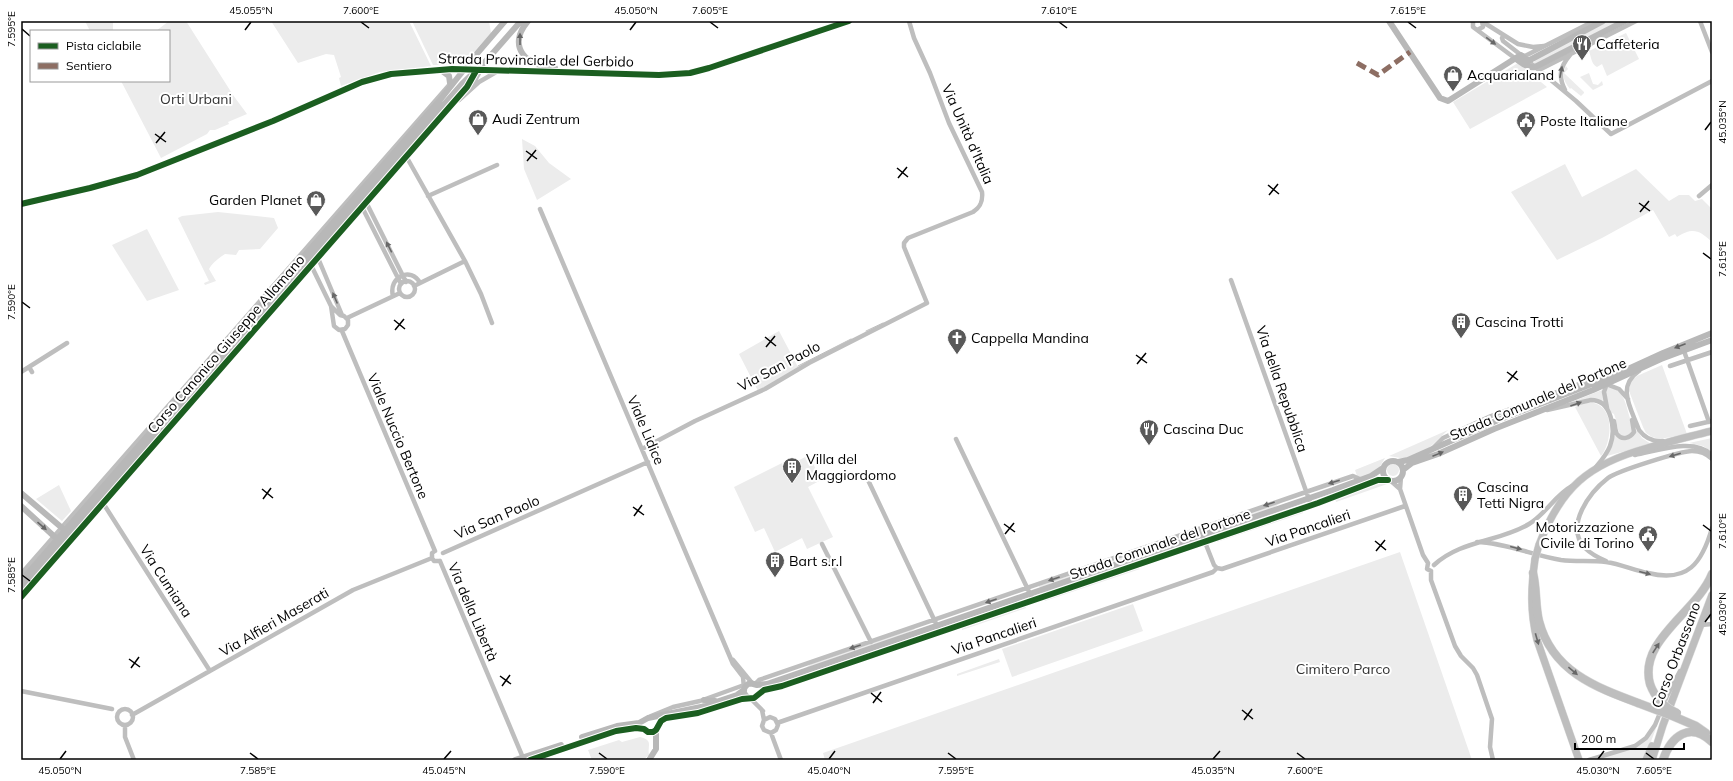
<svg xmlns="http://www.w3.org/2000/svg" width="1733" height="781" font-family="Mulish,sans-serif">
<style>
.green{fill:#ececec}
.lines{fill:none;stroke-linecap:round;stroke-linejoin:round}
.stream{stroke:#bfbfbf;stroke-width:1}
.primary-casing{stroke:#dbdbdb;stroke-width:8}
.highway-casing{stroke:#dbdbdb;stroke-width:9}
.street{stroke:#bebebe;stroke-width:4.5}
.secondary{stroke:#b8b8b8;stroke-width:6}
.primary{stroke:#bebebe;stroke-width:7}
.highway{stroke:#bebebe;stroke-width:8}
.primary-bridge-casing{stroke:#dbdbdb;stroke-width:8;stroke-linecap:butt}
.highway-bridge-casing{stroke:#dbdbdb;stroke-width:9;stroke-linecap:butt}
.primary-bridge{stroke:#bebebe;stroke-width:7}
.highway-bridge{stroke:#bebebe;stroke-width:8}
.quiet{stroke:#8d6e63;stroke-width:5;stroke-dasharray:10 5;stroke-linecap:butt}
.cycleway-casing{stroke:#fff;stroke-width:8}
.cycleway{stroke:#1b5e20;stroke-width:6}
.oneway{fill:#656565}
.oneway2{fill:#686868}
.ticks{fill:none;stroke:#000;stroke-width:1.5}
.labels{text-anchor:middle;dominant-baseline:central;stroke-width:4;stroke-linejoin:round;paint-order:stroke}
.poi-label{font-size:14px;fill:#000;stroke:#fff;text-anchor:start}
.street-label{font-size:14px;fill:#000;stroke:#fff}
.park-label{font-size:14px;fill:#333;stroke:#fff}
.neatline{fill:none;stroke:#000;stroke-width:1.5}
.ticks-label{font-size:10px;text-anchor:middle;fill:#000}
</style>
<rect width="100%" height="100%" fill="#fff"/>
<path class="green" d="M85 21H113V31H90Z
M169 21H186L233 95 247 114 228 122 229 124 215 130H210L207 134 161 158 121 81H169V31H156Z
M271 21H409L431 66 380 72 341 86 339 78 341 77 334 55 326 54 298 63Z
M412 21H489L491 33 464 63 460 64 433 65Z
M1609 21H1616V23L1535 64 1534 63 1535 59Z
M1626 33 1639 59 1607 76 1602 64 1597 67C1591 64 1591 56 1589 51Z
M1518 63 1547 87 1470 129 1453 102Z
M1566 66 1568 69 1564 73 1584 92V93L1581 96 1571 88 1570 89C1564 82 1561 75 1566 66Z
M1589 73 1593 84 1598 85 1602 81 1603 85 1593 90 1580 77Z
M522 139 535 146 549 163 571 179 537 200 524 169Z
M1565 164 1582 197 1636 169 1669 201 1679 195H1689L1695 201 1702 199 1712 209V242C1699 230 1693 227 1677 237L1675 234 1669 237 1653 210 1602 238 1557 260 1511 192Z
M218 212 274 218 278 228 260 249 239 250 236 255 225 254C219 258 213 262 209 269L216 281 205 285 204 283 209 281 178 218 182 216Z
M147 229 179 290 147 301 112 245Z
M779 331 798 367 758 391 739 354Z
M1662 365 1687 434 1660 439 1652 437 1646 433 1643 427 1629 391 1631 381 1637 376Z
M1608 386C1623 391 1625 400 1629 415 1631 422 1633 425 1632 433L1626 436 1621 435C1616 429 1618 423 1615 417 1613 411 1615 416 1611 412 1606 405 1604 394 1608 386Z
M1602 390 1603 401 1591 398 1569 403Z
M1584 403C1588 403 1593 402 1597 404 1615 412 1611 443 1601 456L1575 407Z
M1448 430 1428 449 1406 459 1389 456Z
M1637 430 1642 438 1651 444 1607 456 1614 433 1620 438 1635 433Z
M1712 438V452L1703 446 1689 443Z
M809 455 821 480 808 487 833 537 807 549 802 538 775 552 764 528 755 532 734 487 782 463 784 468Z
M1385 458 1379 468 1363 478 1357 476 1355 470Z
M1387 470a6 6 0 1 1 12 0a6 6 0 1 1-12 0Z
M1384 481 1390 483 1336 502 1335 498 1377 482Z
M59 485 71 511 62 521 36 499Z
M1282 502 1272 509 1212 529 1211 526Z
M1303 510V513L1217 542 1216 540Z
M1192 533 1167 545 1040 588 1039 586Z
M1178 545 1165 553 1042 594 1041 592Z
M1400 552 1472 760H825L823 753Z
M1136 567 1140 569 1045 601 1044 599Z
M1133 604 1143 631 1012 677 1002 649Z
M1025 605 1026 608 962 630V628L968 625Z
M915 628V629L905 635 804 669 811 664Z
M999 659 1000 662 957 676V674Z
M1658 723 1644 760H1597C1622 751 1643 747 1658 723Z
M640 737C654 740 647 746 649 755L643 760H592L588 750 619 740 622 742Z"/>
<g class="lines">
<path class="stream" d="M866 331 883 323
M798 366 851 339"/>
<defs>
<path id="primary" d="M1539 545C1561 487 1589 464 1647 448 1669 442 1690 436 1712 431
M1535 559C1531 587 1530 612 1537 640L1579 760
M1646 760 1652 746
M1652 760 1663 725 1712 595"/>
<path id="highway" d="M1533 573C1537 589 1535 605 1539 621 1552 671 1595 687 1638 703
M1650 684C1638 640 1697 612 1712 574
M1675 717 1696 726 1706 733
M1663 760C1671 736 1690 721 1712 742"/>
</defs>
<use href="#primary" class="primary-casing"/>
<use href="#highway" class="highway-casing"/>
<path class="street" d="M1473 21V27L1516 59
M1700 21 1712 52
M1483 22 1518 44 1533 47 1544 46
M1477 30 1483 27 1482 21
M1503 36 1502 38 1503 41 1521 55 1525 56 1594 21
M1528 61 1576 101 1611 134 1712 81
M1539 70 1636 21
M473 84 482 68
M1565 90C1558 76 1560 67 1570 55
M459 100 479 82 498 71
M406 156 465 261 481 294 492 323
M428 196 497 165
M1699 196 1712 185
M366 202 406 282
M362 207 401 284
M540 209 733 664 743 677 744 688
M318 258 342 315
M310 263 331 306 334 326 339 330 345 329 348 325V320L344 316 340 315 331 306
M1231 280 1311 505
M399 289a8 8 0 1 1 16 0a8 8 0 1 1-16 0Z
M414 286 465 261
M393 296C388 277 411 266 420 283
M347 318 400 293
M342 331 435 551
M1684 351 1709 422
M1670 366 1712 352
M29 367 32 372
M1639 371C1616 387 1631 408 1639 430 1645 438 1653 442 1663 441
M21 372 67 343
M1607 383 1604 392 1607 408
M1606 384 1619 389 1628 399
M1547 410 1591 400C1612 400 1616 430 1610 446 1607 454 1601 461 1596 467
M1614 421C1615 425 1615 431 1617 434 1622 441 1630 438 1634 432L1632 420
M1690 426 1712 421
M956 439 1033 600
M642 449 695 421 765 389 809 363 927 303 904 247V243L908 238 973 212C981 207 983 201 982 192L949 123 930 73 914 38 909 21
M1432 449 1443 438 1491 416 1590 380 1596 381
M1635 455C1657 451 1694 437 1712 455
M879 474 868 480 940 632
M1391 481 1400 489 1423 555 1428 563
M1400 489 1401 477
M103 503 210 671
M1201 532 1214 565 1217 568 1222 569 1405 506
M1477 542C1506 543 1532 555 1561 560 1576 562 1591 560 1606 562 1620 564 1634 570 1648 573 1688 583 1702 563 1712 528
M822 544 871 642
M435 551 432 553V558L434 561H440
M443 553 648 462
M440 561 524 760
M1606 561C1599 558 1591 554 1585 548 1564 526 1590 492 1608 478 1617 471 1681 451 1692 451 1699 451 1707 454 1712 459
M1428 563 1427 569 1431 571
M1434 565C1461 540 1499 542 1529 524 1546 514 1555 495 1572 486
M1431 571V580L1455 646 1461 656 1473 668 1477 675 1492 719 1490 747 1493 760
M21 574 450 84
M21 597 467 87 474 74
M1707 609 1712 618
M1701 625 1712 624
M733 660 752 683
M755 684 759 680 1306 492 1353 476 1362 480
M21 691 112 709
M751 699 763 711
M117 717a8 8 0 1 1 16 0a8 8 0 1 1-16 0Z
M762 710 764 720 762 726 764 730 771 733 776 730 778 725 775 719 770 717 764 720
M132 715 353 590 432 558
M651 716 673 707 700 701 744 685
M777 723 1213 572 1217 568
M125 725V737L134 760
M771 733 781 760
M1589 760 1635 746 1646 738 1655 725 1667 696 1680 671"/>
<path class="secondary" d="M528 21C506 47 527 67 555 68
M1389 21 1440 98 1448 101 1519 56 1521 55 1528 61 1603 21
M1516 59C1521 62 1528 69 1535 67L1625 21
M441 70 449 76 450 83
M21 204 90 188 137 175 273 121 362 82 391 74 452 69 659 75 690 73 709 68 849 21
M1383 471a10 10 0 1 1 20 0a10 10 0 1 1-20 0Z
M1398 462 1408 460 1498 420 1615 375 1663 353 1712 333
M1403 470 1412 463 1438 454 1494 429 1593 390 1661 359 1712 340
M21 493 68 533
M21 506 57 539
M21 581 440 100 474 57 505 21
M21 589 462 84 485 62 521 21
M749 698C742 694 742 687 750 683L757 685 767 684 1333 490 1371 476 1383 468
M704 700 715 701
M582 737 617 726 639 723 648 718 701 707 737 695 744 690
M515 760 561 745
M530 760 616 731 636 728 644 729 648 732H653L656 730 661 721 666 718 698 713 742 699 754 698 764 690 782 686 1318 503 1378 480H1388
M649 760 656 749V730"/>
<use href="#primary" class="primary"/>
<use href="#highway" class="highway"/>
<defs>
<path id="primary-bridge" d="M1535 559 1539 545"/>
<path id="highway-bridge" d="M1650 684C1655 698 1664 707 1677 713
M1638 703 1675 717"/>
</defs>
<use href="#primary-bridge" class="primary-bridge-casing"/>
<use href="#highway-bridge" class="highway-bridge-casing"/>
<use href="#primary-bridge" class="primary-bridge"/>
<use href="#highway-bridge" class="highway-bridge"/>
<path class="quiet" d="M1357 63 1378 75 1410 52"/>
<defs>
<path id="cycleway" d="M21 204 90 188 137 175 273 121 362 82 391 74 452 69 659 75 690 73 709 68 849 21
M21 597 467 87 476 71
M530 760 616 731 636 728 644 729 648 732H653L656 730 661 721 666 718 698 713 742 699 754 698 764 690 782 686 1318 503 1378 480H1388"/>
</defs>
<use href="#cycleway" class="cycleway-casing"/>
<use href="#cycleway" class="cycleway"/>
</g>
<defs><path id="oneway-solid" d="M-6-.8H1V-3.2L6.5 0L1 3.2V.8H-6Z"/></defs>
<g class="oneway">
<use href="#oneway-solid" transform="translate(520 39) rotate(-90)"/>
<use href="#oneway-solid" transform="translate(1680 346) rotate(159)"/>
<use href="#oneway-solid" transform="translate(1438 454) rotate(-22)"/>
<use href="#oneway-solid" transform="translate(42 526) rotate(41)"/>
</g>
<g class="oneway2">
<use href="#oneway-solid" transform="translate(1491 41) rotate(36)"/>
<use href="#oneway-solid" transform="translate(1561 72) rotate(-79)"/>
<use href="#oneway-solid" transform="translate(389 247) rotate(-117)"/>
<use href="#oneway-solid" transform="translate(335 298) rotate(-113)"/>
<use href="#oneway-solid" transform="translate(1576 404) rotate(-20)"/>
<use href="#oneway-solid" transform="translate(1675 455) rotate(164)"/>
<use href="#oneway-solid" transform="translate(1334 482) rotate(162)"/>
<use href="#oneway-solid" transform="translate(1269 504) rotate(161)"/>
<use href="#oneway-solid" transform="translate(1516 548) rotate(14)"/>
<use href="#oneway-solid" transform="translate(1645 573) rotate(14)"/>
<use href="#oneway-solid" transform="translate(1054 579) rotate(161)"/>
<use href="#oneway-solid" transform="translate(991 601) rotate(161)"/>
<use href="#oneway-solid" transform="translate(1537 639) rotate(74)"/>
<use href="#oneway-solid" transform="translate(855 647) rotate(161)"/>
<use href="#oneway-solid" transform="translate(1656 648) rotate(-57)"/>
<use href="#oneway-solid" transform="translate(1573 671) rotate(40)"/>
</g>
<path class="ticks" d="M361 22 369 28M710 22 718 28M1059 22 1067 28M1408 22 1416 28M22 29 30 36M245 30 251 22M630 30 636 22M1705 130 1711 122M155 134 166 142M156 143 165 132M526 151 537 159M527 161 536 150M897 168 908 177M898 178 907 167M1268 185 1279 194M1269 195 1278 184M1639 203 1650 211M1640 212 1649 201M1703 253 1711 259M22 302 30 308M394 320 405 329M395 330 404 319M765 337 776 346M766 347 775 336M1136 355 1147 363M1137 364 1146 353M1507 372 1518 380M1508 382 1517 371M262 489 273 498M263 499 271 488M633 507 644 515M634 516 642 505M1004 524 1015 532M1703 525 1711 531M1005 534 1014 523M1375 541 1386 550M1376 551 1385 540M22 575 30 581M1705 622 1711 614M129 659 140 667M131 668 139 657M500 676 511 684M502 686 510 675M871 693 882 702M873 703 881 692M1242 710 1253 719M1244 720 1252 709M250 753 258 759M599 753 607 759M948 753 956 759M1297 753 1305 759M1646 753 1654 759M60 759 66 751M444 759 451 751M829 759 835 751M1213 759 1220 751M1598 759 1604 751"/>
<defs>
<symbol id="restaurant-pin" viewBox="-11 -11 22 30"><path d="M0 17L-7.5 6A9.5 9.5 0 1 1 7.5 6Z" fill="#595959" stroke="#fff"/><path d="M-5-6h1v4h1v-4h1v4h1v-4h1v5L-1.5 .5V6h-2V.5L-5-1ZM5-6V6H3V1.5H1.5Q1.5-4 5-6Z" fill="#fff"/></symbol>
<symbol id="shop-pin" viewBox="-11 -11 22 30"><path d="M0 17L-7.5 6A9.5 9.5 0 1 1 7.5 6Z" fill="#595959" stroke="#fff"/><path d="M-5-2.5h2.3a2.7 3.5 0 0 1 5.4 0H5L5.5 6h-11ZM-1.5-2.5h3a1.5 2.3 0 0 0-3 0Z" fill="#fff"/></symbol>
<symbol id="civic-pin" viewBox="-11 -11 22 30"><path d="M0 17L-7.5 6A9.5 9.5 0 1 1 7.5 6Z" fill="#595959" stroke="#fff"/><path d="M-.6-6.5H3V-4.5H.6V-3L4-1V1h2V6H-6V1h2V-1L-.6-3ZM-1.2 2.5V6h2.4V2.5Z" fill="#fff"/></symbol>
<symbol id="building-pin" viewBox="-11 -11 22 30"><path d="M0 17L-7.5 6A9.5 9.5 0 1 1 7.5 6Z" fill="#595959" stroke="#fff"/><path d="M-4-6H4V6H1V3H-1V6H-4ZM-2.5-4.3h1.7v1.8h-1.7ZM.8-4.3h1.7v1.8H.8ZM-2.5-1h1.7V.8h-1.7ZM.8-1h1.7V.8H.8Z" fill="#fff"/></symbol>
<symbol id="church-pin" viewBox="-11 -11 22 30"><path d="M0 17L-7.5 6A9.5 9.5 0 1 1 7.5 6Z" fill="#595959" stroke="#fff"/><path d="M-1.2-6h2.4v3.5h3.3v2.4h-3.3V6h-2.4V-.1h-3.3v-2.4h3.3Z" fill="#fff"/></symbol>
</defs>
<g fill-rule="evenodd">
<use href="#restaurant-pin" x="1571" y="33" width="22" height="30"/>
<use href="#shop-pin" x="1442" y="64" width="22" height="30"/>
<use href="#shop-pin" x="467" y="108" width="22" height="30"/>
<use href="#civic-pin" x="1515" y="110" width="22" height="30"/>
<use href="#shop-pin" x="305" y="189" width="22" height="30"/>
<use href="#building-pin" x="1450" y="311" width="22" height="30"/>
<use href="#church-pin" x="946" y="327" width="22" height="30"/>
<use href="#restaurant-pin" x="1138" y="418" width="22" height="30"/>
<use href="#building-pin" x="781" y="456" width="22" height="30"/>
<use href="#building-pin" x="1452" y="484" width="22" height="30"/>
<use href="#civic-pin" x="1637" y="524" width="22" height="30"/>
<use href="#building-pin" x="764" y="550" width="22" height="30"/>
</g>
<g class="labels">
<g class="poi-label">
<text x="1596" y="44">Caffeteria</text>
<text x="1467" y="75">Acquarialand</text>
<text x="492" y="119">Audi Zentrum</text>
<text x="1540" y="121">Poste Italiane</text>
<text x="302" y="200" text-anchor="end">Garden Planet</text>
<text x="1475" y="322">Cascina Trotti</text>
<text x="971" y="338">Cappella Mandina</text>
<text x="1163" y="429">Cascina Duc</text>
<text x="806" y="459">Villa del<tspan x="806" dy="16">Maggiordomo</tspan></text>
<text x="1477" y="487">Cascina<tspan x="1477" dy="16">Tetti Nigra</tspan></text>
<text x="1634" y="527" text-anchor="end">Motorizzazione<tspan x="1634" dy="16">Civile di Torino</tspan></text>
<text x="789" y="561">Bart s.r.l</text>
</g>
<g class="street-label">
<text transform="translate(536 60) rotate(1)">Strada Provinciale del Gerbido</text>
<text transform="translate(968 134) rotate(66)">Via Unità d'Italia</text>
<text transform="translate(226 344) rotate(-49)">Corso Canonico Giuseppe Allamano</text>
<text transform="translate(779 366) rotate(-28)">Via San Paolo</text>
<text transform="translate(1282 389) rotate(71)">Via della Repubblica</text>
<text transform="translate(1538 399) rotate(-23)">Strada Comunale del Portone</text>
<text transform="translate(646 430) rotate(67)">Viale Lidice</text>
<text transform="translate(398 436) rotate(67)">Viale Nuccio Bertone</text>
<text transform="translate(497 517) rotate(-23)">Via San Paolo</text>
<text transform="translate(1308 528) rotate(-19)">Via Pancalieri</text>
<text transform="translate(1160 544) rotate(-19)">Strada Comunale del Portone</text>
<text transform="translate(166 581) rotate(57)">Via Cumiana</text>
<text transform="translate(473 612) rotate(67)">Via della Libertà</text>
<text transform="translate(274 622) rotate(-30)">Via Alfieri Maserati</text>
<text transform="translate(994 636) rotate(-19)">Via Pancalieri</text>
<text transform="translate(1676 655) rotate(-69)">Corso Orbassano</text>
</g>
<g class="park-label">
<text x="196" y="99">Orti Urbani</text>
<text x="1343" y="669">Cimitero Parco</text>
</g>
</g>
<rect width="1733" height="781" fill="none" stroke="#ffffff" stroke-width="44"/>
<rect x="30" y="30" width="140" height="52" fill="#ffffff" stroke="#999999"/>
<rect x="38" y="43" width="20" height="6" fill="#1b5e20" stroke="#999999"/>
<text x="66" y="50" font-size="12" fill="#000000">Pista ciclabile</text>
<rect x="38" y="63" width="20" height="6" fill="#8d6e63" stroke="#999999"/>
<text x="66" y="70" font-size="12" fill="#000000">Sentiero</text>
<path d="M1575 743v6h109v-6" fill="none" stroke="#000000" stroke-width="2"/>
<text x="1581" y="743" font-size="12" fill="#000000" stroke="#ffffff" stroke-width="3" paint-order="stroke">200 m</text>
<rect x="22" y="22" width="1689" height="737" class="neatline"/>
<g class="ticks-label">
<text x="251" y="14">45.055°N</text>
<text x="361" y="14">7.600°E</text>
<text x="636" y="14">45.050°N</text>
<text x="710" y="14">7.605°E</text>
<text x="1059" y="14">7.610°E</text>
<text x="1408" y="14">7.615°E</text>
<text transform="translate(11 29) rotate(-90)" y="4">7.595°E</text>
<text transform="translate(1722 122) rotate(-90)" y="4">45.035°N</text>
<text transform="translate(1722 259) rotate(-90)" y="4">7.615°E</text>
<text transform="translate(11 302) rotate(-90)" y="4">7.590°E</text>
<text transform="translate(1722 531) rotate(-90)" y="4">7.610°E</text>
<text transform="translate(11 575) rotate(-90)" y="4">7.585°E</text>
<text transform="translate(1722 614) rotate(-90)" y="4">45.030°N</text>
<text x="60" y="774">45.050°N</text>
<text x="258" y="774">7.585°E</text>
<text x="444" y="774">45.045°N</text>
<text x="607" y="774">7.590°E</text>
<text x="829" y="774">45.040°N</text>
<text x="956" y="774">7.595°E</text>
<text x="1213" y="774">45.035°N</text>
<text x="1305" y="774">7.600°E</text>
<text x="1598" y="774">45.030°N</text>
<text x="1654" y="774">7.605°E</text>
</g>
</svg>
